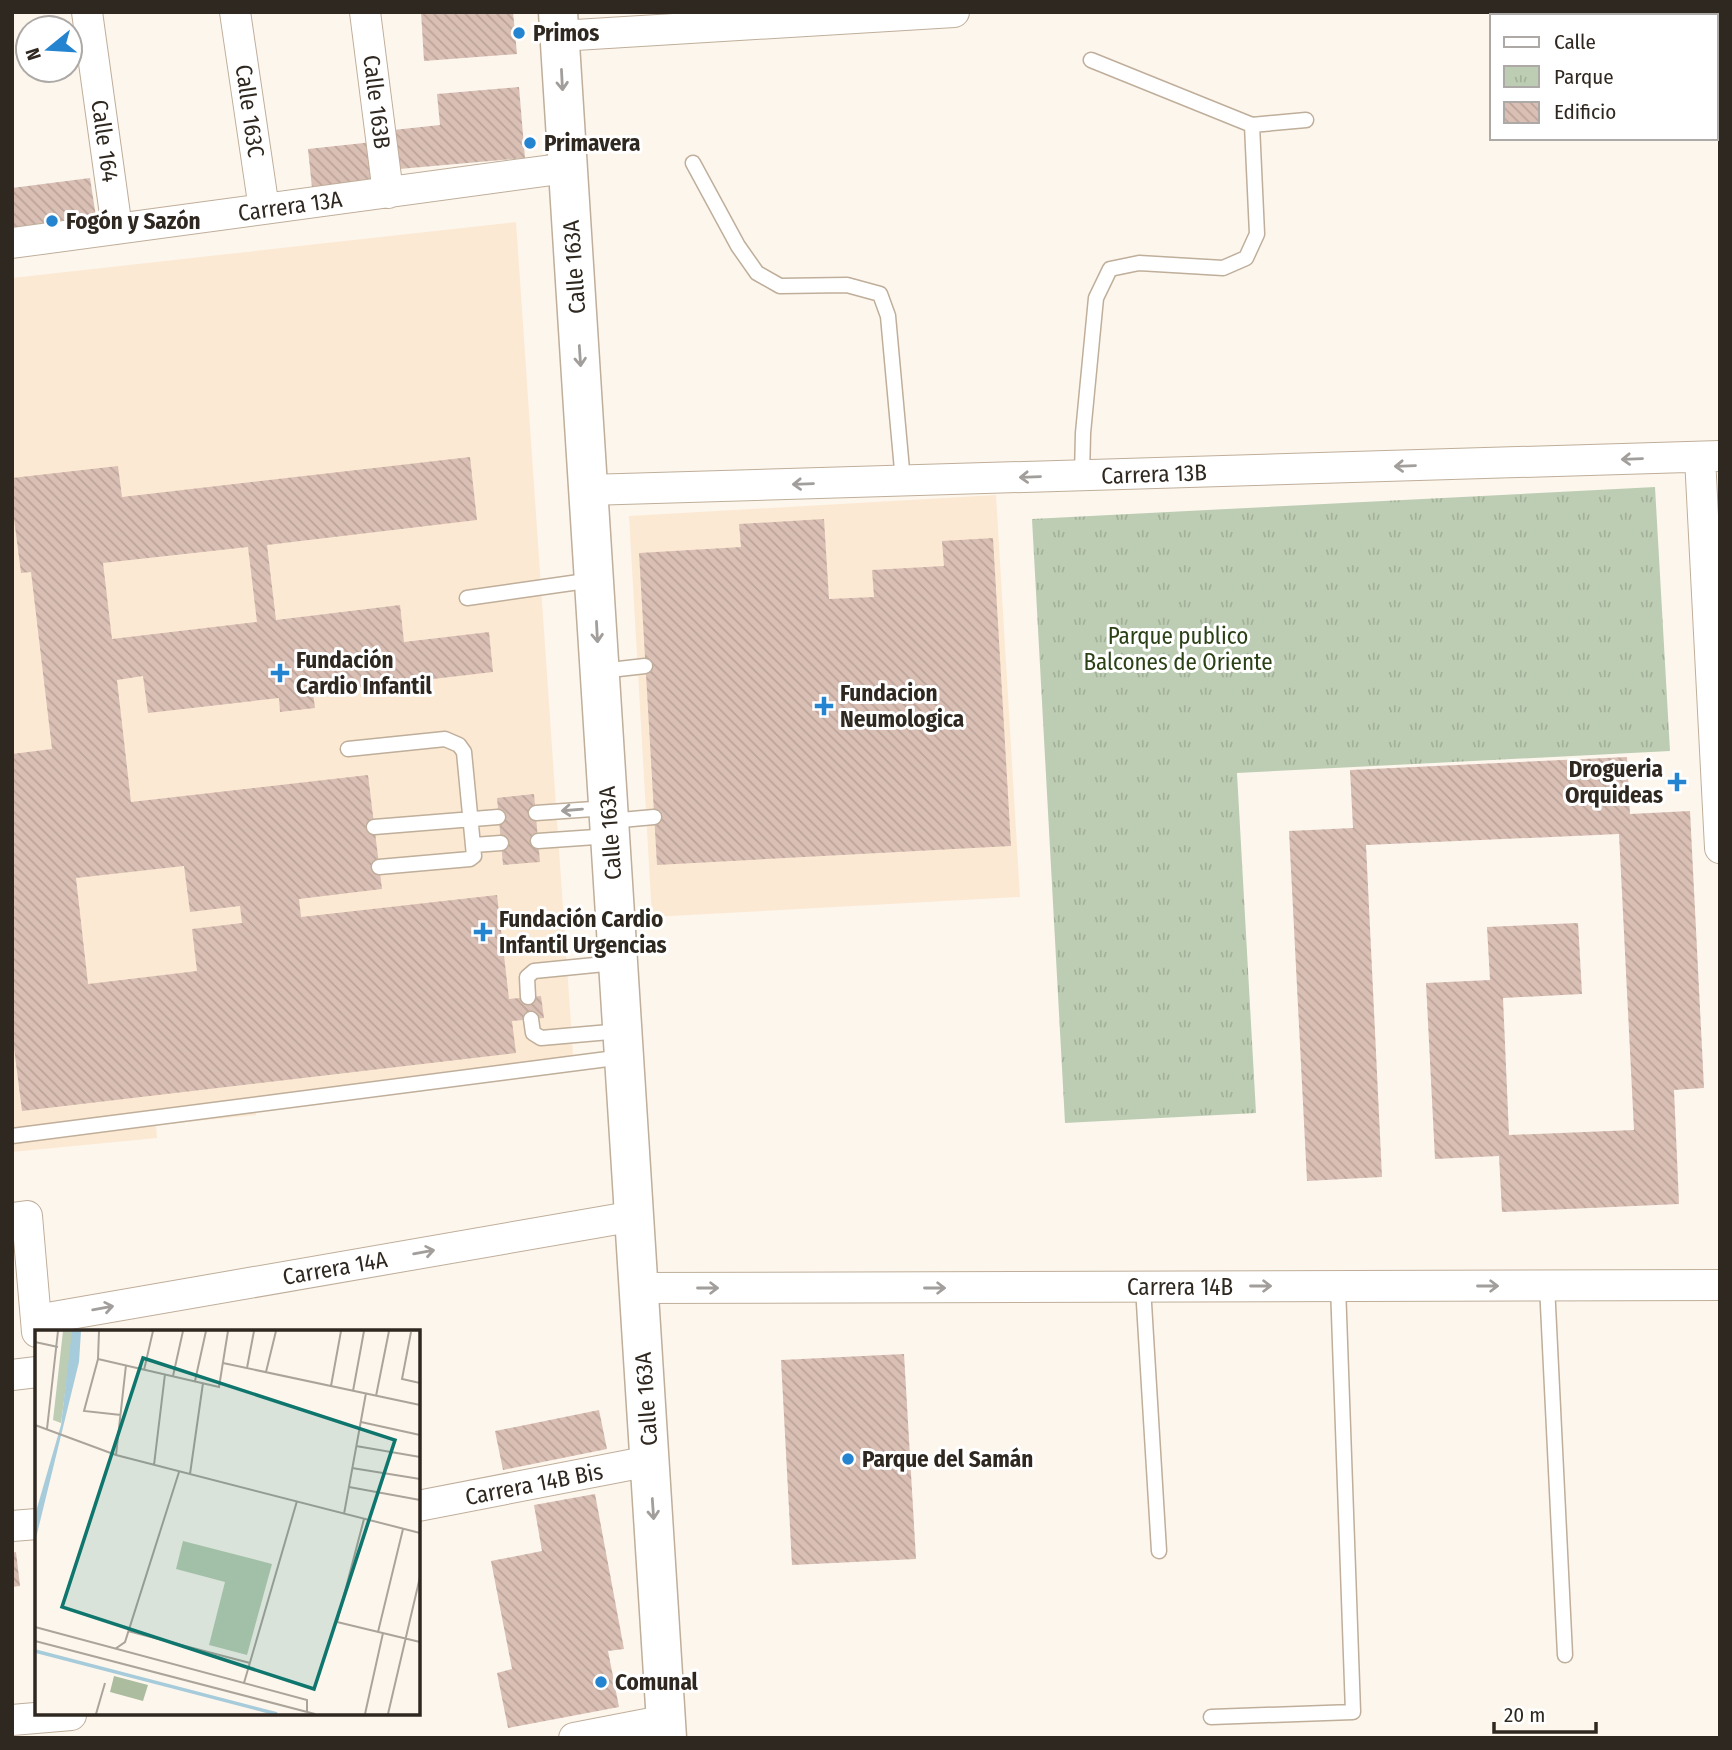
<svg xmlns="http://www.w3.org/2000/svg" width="1732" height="1750" font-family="'Fira Sans Condensed',sans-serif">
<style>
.built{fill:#fce9d3}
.park{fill:url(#park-tufts)}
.building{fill:url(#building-back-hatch);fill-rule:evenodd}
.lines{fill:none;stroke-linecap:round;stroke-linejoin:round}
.lane-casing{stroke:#bfae9a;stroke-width:17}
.street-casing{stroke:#bfae9a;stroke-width:32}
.secondary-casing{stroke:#bfae9a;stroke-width:41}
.lane{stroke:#fff;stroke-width:14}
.street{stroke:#fff;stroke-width:30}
.secondary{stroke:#fff;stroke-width:38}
.oneway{stroke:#a19e9b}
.poi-dot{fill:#2484d0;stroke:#fff;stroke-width:2.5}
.labels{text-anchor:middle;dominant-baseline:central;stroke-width:6;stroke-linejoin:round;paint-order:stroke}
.poi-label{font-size:23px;font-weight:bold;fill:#2f2820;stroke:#fff;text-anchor:start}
.street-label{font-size:23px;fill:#2f2820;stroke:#fff}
.park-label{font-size:23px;fill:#2a4115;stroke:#fff}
.inset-river{fill:none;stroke:#a6cbda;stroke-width:3.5}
.inset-road{fill:none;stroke:#aba49b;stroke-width:2}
.view{fill:#0f766e;fill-opacity:0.15;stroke:#0f766e;stroke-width:3.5}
.inset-edge{fill:none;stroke:#2f2820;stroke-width:3.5}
</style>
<defs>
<pattern id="park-tufts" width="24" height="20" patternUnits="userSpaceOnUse" patternTransform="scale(1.75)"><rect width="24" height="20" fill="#bdcdb3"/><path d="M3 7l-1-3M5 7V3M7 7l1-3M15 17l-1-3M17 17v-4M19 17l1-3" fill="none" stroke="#a3b09a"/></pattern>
<pattern id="building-back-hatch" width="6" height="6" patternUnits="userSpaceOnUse" patternTransform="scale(1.75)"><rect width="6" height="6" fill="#dabfb4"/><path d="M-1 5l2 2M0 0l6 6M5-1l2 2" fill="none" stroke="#bba49a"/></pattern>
</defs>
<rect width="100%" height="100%" fill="#fdf6ed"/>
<path class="built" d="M516 222 574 1068 255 1101 256 1115 156 1125 157 1138 12 1152V278Z
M996 495 1020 897 652 917 629 516Z"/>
<path class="park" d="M1655 487 1670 751 1237 773 1256 1113 1065 1123 1032 519Z"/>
<path class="building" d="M421 12H513L517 54 424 61Z
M519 87 525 158 388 170 384 131 440 125 437 94Z
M373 142 378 181 312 188 308 149Z
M90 178 96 217 12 228V188Z
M470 457 477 520 267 545 276 620 400 605 404 642 489 632 493 672 313 693 315 708 280 712 279 698 148 713 143 676 117 680 131 802 368 775 382 889 299 899 301 917 497 895 509 999 541 996 544 1018 512 1021 516 1053 22 1111 12 1032V754L52 749 31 572 21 573 12 503V478L118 466 122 497ZM248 547 257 622 112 639 103 563ZM184 866 190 912 240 906 242 923 192 929 197 971 88 984 76 878Z
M824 519 829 599 874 597 872 570 944 566 942 541 993 538 1011 846 657 865 639 553 741 547 739 524Z
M1627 757 1630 814 1690 811 1704 1088 1674 1090 1679 1204 1502 1212 1499 1156 1435 1159 1426 983 1490 980 1487 927 1578 923 1582 994 1503 998 1509 1135 1634 1130 1619 834 1366 845 1382 1177 1307 1181 1289 831 1353 828 1350 770Z
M534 794 540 862 503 865 497 798Z
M904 1354 916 1559 792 1565 781 1360Z
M599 1410 607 1449 503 1470 495 1431Z
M595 1494 624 1649 608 1651 619 1707 508 1728 497 1673 512 1669 491 1561 542 1551 534 1505Z
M16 1552 20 1586 12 1587V1553Z"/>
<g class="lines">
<defs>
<path id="lane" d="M1091 60 1252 125 1306 120
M693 163 738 246 757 273 780 286 847 285 880 294 888 316 903 481
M1082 476 1083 433 1096 298 1110 269 1139 263 1223 268 1246 258 1257 234 1252 125
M467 598 593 580
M601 671 645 666
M348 749 445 739 459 745 464 752 474 856 470 859 379 867
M536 813 607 808
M610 821 654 817
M374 827 498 817
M538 841 610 836
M474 845 501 843
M528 997 527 977 534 971 615 963
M531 1019 533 1033 541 1038 621 1031
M12 1136 623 1057
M1547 1285 1565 1655
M1143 1287 1159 1551
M1211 1717 1353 1712 1338 1286"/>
<path id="street" d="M87 12 117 229
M235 12 264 209
M365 12 388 193
M559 36 954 12
M12 243 567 168
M1700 457 1720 848
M588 490 1720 456
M12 1218 27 1216 37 1332
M639 1288 1720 1285
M36 1320 635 1216
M12 1375 37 1372
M418 1506 650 1461
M12 1526 37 1524
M12 1720 71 1715
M574 1738 667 1720"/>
<path id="secondary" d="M558 12 667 1738"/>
</defs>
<use href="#lane" class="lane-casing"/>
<use href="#street" class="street-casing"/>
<use href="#secondary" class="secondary-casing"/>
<use href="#lane" class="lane"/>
<use href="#street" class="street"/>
<use href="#secondary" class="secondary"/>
</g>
<defs><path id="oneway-shaft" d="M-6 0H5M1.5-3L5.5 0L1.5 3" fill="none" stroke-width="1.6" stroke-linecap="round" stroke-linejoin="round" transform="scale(1.75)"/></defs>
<g class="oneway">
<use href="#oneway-shaft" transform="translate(562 80) rotate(87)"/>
<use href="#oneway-shaft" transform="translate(580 356) rotate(86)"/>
<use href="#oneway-shaft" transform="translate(1632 459) rotate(178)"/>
<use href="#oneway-shaft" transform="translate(1405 466) rotate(178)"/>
<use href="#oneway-shaft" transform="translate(1030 477) rotate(178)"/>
<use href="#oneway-shaft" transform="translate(803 484) rotate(178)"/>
<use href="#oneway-shaft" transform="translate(597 632) rotate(87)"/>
<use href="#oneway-shaft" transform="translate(572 810) rotate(175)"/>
<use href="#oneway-shaft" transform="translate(424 1252) rotate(-10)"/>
<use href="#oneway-shaft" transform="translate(1261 1286)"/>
<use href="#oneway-shaft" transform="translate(1488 1286)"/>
<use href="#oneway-shaft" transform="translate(708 1288)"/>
<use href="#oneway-shaft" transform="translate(935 1288)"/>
<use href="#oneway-shaft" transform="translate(103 1308) rotate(-10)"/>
<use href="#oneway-shaft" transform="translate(653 1509) rotate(86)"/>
</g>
<g class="poi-dot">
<circle cx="519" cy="33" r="7"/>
<circle cx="530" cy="143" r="7"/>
<circle cx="52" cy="221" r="7"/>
<path d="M276.5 662.5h7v7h7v7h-7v7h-7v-7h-7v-7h7z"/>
<path d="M820.5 695.5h7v7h7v7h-7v7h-7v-7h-7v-7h7z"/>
<path d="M1673.5 771.5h7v7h7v7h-7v7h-7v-7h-7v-7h7z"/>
<path d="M479.5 921.5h7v7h7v7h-7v7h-7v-7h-7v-7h7z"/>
<circle cx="848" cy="1459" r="7"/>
<circle cx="601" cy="1682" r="7"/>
</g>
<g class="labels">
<g class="poi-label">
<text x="533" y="33">Primos</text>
<text x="544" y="143">Primavera</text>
<text x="66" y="221">Fogón y Sazón</text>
<text x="296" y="660">Fundación<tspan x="296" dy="26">Cardio Infantil</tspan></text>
<text x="840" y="693">Fundacion<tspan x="840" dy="26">Neumologica</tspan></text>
<text x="1663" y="769" text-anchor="end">Drogueria<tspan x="1663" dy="26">Orquideas</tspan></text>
<text x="499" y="919">Fundación Cardio<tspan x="499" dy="26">Infantil Urgencias</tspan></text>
<text x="862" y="1459">Parque del Samán</text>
<text x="615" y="1682">Comunal</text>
</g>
<g class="street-label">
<text transform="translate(377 102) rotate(83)">Calle 163B</text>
<text transform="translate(250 111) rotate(82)">Calle 163C</text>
<text transform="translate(105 141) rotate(82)">Calle 164</text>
<text transform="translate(290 206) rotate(-8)">Carrera 13A</text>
<text transform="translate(574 267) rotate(-94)">Calle 163A</text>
<text transform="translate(1154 474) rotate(-2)">Carrera 13B</text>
<text transform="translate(610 833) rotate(-94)">Calle 163A</text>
<text transform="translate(335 1268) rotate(-10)">Carrera 14A</text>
<text x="1180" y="1287">Carrera 14B</text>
<text transform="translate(646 1399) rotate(-94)">Calle 163A</text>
<text transform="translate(534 1484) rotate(-11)">Carrera 14B Bis</text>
</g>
<g class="park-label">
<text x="1178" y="636">Parque publico<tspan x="1178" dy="26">Balcones de Oriente</tspan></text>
</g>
</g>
<g transform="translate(35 1330)">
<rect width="385" height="385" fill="#fdf6ed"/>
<path d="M28 1H37V11L26 93 18 90Z" fill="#bdcdb3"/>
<path d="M79 346 113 355 108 371 75 362Z" fill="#abbc9f"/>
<path d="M148 211 237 234 212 325 174 315 190 252 141 239Z" fill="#bdcdb3"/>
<path d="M37 1H46L44 32 0 212V185L26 95Z" fill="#a6cbda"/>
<path class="inset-river" d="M0 321 242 384"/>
<path class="inset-road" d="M64 1 63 29 49 81 86 85M376 2 367 49 385 53M0 12 23 17M63 29 184 57 193 1M188 33 385 75M212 38 219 1M109 40 118 1M231 42 241 1M138 46 148 1M160 51 171 1M296 56 306 1M318 61 329 1M341 66 354 1M326 92 385 105M0 95 81 125 385 203M12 99 23 1M321 116 385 127M81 125 91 35M119 135 130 44M317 138 385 149M155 144 168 53M314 157 385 170M309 184 331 63M329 189 302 292 385 312M0 297 272 370V382M93 301 215 333M343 302 368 199M0 311 280 384M80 319 90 312 144 142M209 353 262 171M61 384 70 353M330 384 348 303M353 384 385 247"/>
<path class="view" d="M108 28 360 110 279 359 27 277Z"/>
<rect width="385" height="385" class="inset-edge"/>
</g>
<rect width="1732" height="1750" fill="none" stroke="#2f2820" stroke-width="28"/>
<rect x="1490" y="14" width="228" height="126" fill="#ffffff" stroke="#aca9a6" stroke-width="2"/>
<rect x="1504" y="37" width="35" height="10" fill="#ffffff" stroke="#aca9a6" stroke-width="2"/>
<text x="1554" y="49" font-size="21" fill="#2f2820">Calle</text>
<rect x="1504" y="66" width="35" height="21" fill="url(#park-tufts)" stroke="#aca9a6" stroke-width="2"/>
<text x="1554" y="84" font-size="21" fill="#2f2820">Parque</text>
<rect x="1504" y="102" width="35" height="21" fill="url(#building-back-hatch)" stroke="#aca9a6" stroke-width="2"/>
<text x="1554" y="119" font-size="21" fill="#2f2820">Edificio</text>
<g transform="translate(49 49) rotate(252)"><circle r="33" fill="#ffffff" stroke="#aca9a6" stroke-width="2"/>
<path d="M0-5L12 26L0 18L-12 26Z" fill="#2484d0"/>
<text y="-10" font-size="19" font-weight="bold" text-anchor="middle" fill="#2f2820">N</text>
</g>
<path d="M1494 1722v10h102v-10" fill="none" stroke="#2f2820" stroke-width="3.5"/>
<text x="1504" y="1722" font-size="21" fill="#2f2820" stroke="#ffffff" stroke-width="5" paint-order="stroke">20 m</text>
</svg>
